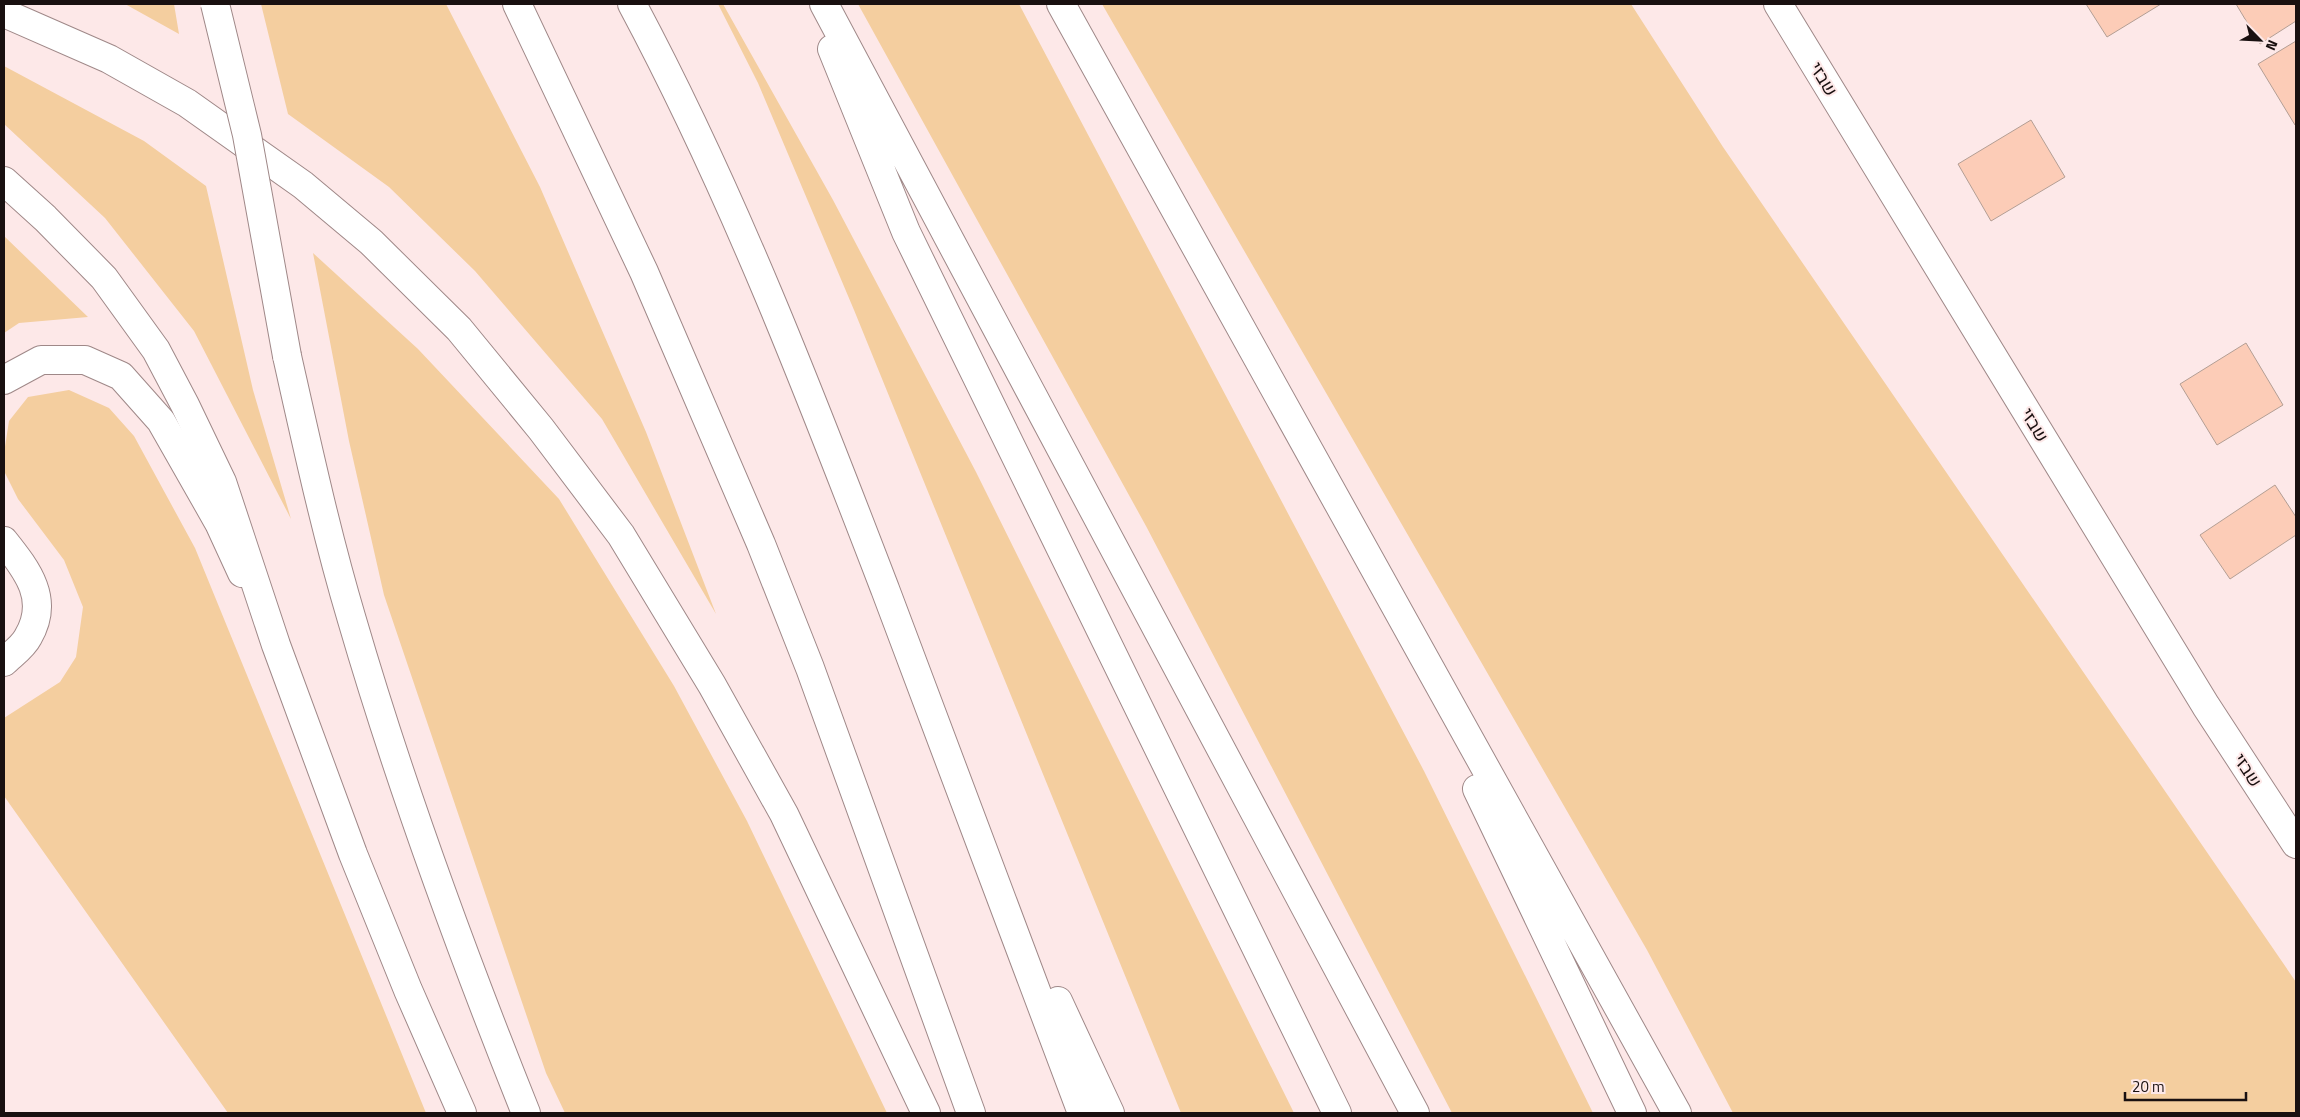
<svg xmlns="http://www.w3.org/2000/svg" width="2300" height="1117" font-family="'Titillium Web',Heebo,sans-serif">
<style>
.green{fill:#f4ce9f}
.building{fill:#fcccb7;stroke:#b39e94}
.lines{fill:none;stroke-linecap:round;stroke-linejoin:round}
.minor-casing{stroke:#9f8888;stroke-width:30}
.highway-casing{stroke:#9f8888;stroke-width:30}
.minor{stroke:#fff;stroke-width:28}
.highway{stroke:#fff;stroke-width:28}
.highway-bridge-casing{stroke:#9f8888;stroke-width:30;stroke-linecap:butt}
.highway-bridge{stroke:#fff;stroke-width:28}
.labels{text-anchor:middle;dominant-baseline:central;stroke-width:4;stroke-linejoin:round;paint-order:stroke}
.street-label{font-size:18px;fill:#191010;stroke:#fde8e8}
</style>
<rect width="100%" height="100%" fill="#fde8e8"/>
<path class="green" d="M125 4H174L179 34Z
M261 4H446L540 187 646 432 716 614 602 419 475 271 389 187 288 114Z
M718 4H723L833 200 976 472 1294 1113H1181L854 310 758 83Z
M858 4H1019L1424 771 1593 1113H1452L1146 526Z
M1102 4H1631L1723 147 2296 982V1113H1733L1647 950Z
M4 66 144 141 206 186 253 390 291 519 194 331 105 218 4 124Z
M4 236 88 317 19 323 4 333Z
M313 253 418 349 559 499 674 686 747 821 887 1113H565L546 1073 384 595 349 441Z
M69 390 109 408 134 436 195 548 426 1113H228L4 796V718L60 682 76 657 83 607 64 560 18 499 4 471V453L9 421 28 397Z"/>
<path class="building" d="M2086 4H2161L2107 37Z
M2236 4H2296V21L2260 44Z
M2296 41V124L2295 125 2258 64Z
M2031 120 2065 177 1991 221 1958 164Z
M2246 343 2283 405 2217 445 2180 384Z
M2275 485 2296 517V535L2230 579 2200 535Z"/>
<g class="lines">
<defs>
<path id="minor" d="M1778 4 2206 706 2296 844
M4 380 41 360H85L121 376 161 421 219 523 242 573
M4 541C28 571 50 600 28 637 23 647 11 655 4 662"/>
<path id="highway" d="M517 4 644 272 761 544 810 668 971 1113
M632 4C732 191 809 391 885 589 951 764 1017 939 1082 1113
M824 4 1415 1113
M1061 4 1677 1113
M4 13 109 59 187 103 303 185 371 242 459 329 541 429 621 535 712 685 784 814 926 1113
M832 49 906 232 1337 1113
M4 181 45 218 104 278 156 350 185 405 222 482 276 645 353 854 408 990 462 1113
M287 356C307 445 326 533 352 620 401 788 461 951 526 1113
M1477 789 1632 1113
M1058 1001 1110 1113"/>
</defs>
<use href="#minor" class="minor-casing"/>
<use href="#highway" class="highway-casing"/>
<use href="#minor" class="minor"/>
<use href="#highway" class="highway"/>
<defs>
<path id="highway-bridge" d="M215 4 247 135 287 356"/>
</defs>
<use href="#highway-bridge" class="highway-bridge-casing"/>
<use href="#highway-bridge" class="highway-bridge"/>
</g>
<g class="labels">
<g class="street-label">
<text transform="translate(1824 79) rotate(59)">שבזי</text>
<text transform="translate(2035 425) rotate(59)">שבזי</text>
<text transform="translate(2248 770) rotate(57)">שבזי</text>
</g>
</g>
<rect width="2300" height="1117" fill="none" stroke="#191010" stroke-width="10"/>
<g transform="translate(2260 40) rotate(114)" stroke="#fde8e8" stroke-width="4" paint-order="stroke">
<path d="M0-4L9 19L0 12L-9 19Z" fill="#191010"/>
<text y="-8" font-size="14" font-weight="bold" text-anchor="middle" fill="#191010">N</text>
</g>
<path d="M2125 1092v8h121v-8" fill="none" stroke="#191010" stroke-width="2.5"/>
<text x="2132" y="1092" font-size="15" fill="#191010" stroke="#fde8e8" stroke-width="4" paint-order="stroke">20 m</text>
</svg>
